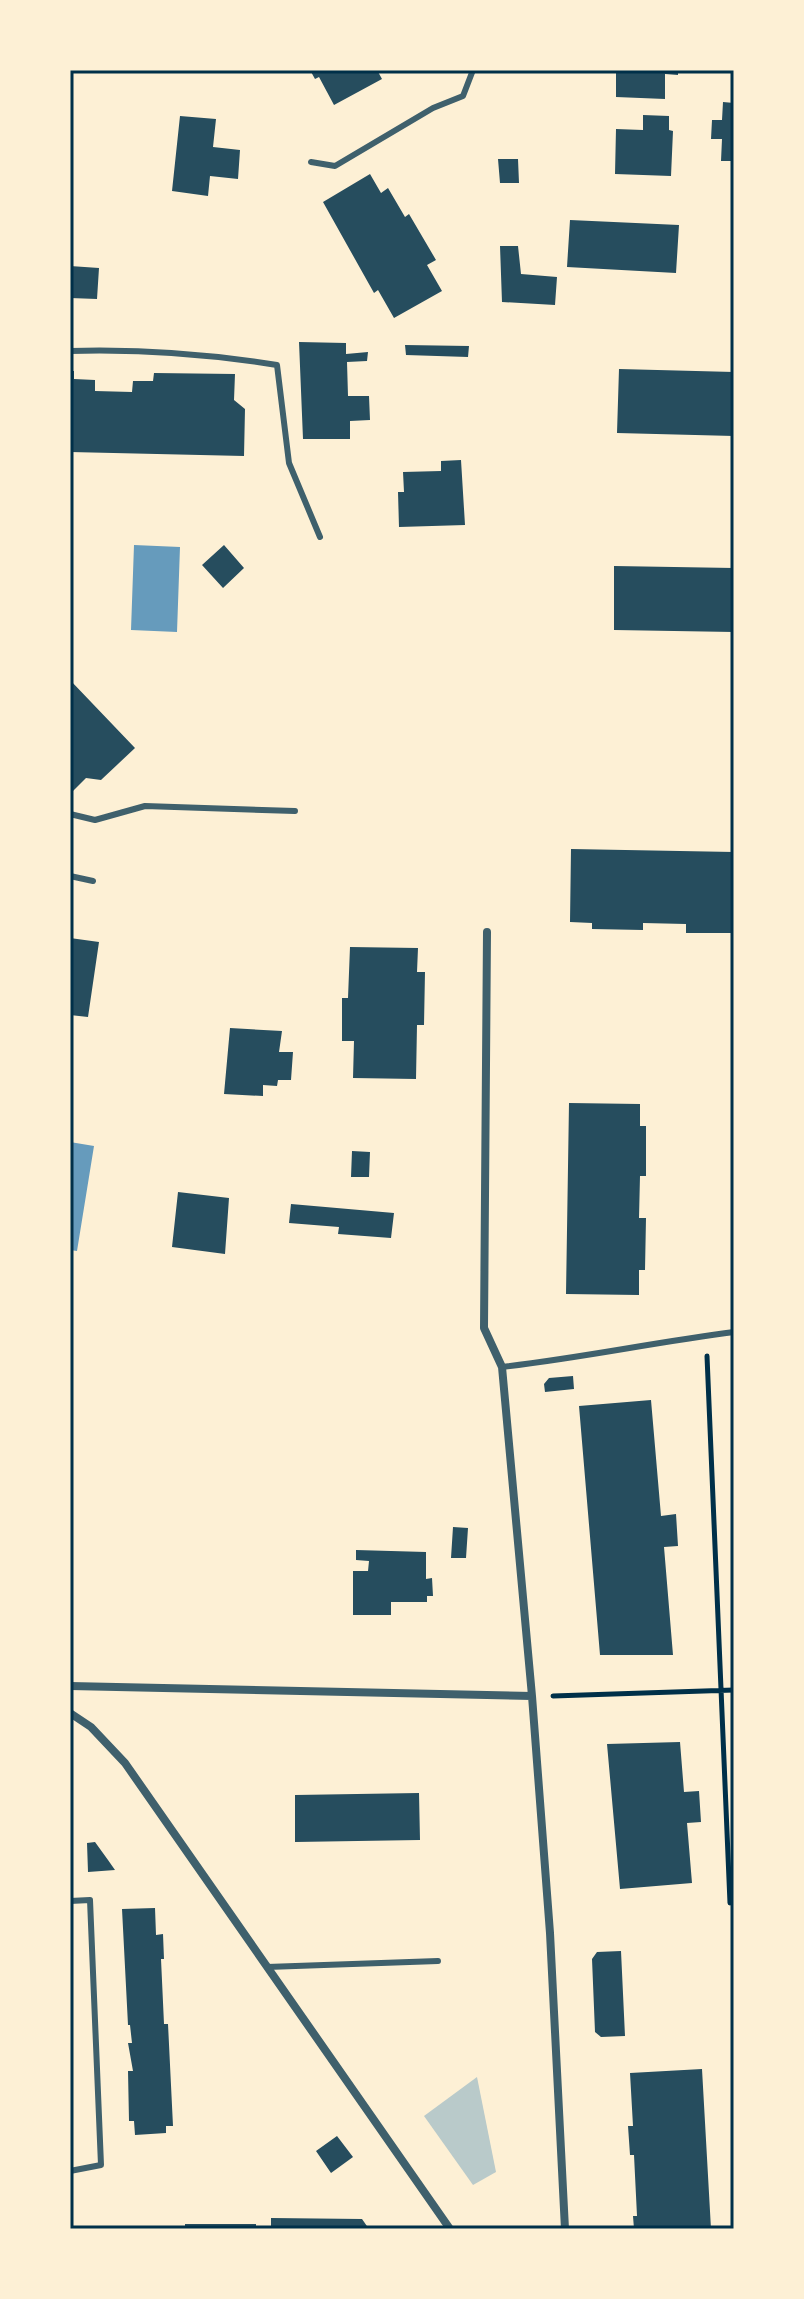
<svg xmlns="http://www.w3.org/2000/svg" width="804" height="2299" font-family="'Roboto Condensed',sans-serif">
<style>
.green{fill:#b9caca}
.water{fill:#669bbc}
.building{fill:#264d5e}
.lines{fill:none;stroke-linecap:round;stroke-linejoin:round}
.path{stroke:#003049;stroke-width:5}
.service{stroke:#3f606c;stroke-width:6}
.minor{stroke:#3f606c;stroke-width:8}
.neatline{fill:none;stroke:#003049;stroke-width:3}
</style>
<rect width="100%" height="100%" fill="#fdf0d5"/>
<path class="green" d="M477 2077 496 2172 473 2185 424 2116Z"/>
<path class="water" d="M134 545 180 547 177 632 131 630Z
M70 1142 94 1146 77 1251 70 1250Z"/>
<path class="building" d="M310 70H377L382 79 334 105 319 77 315 79Z
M616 70H678V75L665 74V99L616 97Z
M723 102 734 103V161H721L722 139H711L712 120H722Z
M643 115 669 116V130L673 131 671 176 615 174 616 129 643 130Z
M180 116 216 119 213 147 240 150 238 179 210 176 208 196 172 191Z
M498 159H518L519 183H500Z
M370 174 381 193 388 188 405 217 409 214 436 260 427 265 442 291 394 318 378 290 374 293 323 202Z
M570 220 679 225 676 273 567 267Z
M500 246H518L521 274 557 277 555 305 502 302Z
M70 266 99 268 97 299 70 298Z
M299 342 346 343V354L368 352 367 361 347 362 348 396H369L370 420 350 421V439H303Z
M405 345 469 346 468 357 406 355Z
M619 369 734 372V436L617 433Z
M70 371H74V379L95 380V391L132 392 133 381H153L154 373 235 374 234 400 245 409 244 456 70 452Z
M461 460 465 525 399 527 398 492H404L403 472 441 471V461Z
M224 545 244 568 223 588 202 565Z
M614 566 734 568V632L614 630Z
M70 680 135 748 101 780 86 778 70 794Z
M571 849 734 852V933H686V924L643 923V930L592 929V923L570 922Z
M70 938 99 942 88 1017 70 1015Z
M350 947 418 948 417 972H425L424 1025H417L416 1079 353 1078 354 1041H342V998H348Z
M230 1028 282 1031 279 1052H293L291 1080H278L277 1086 263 1085V1096L224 1094Z
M569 1103 640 1104V1126H646V1176H640L639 1218H646L645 1270H639V1295L566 1294Z
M352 1151 370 1152 369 1177H351Z
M178 1192 229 1198 225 1254 172 1247Z
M291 1204 394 1213 391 1238 338 1234 339 1227 289 1223Z
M573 1376 574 1389 545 1392 544 1384 549 1378Z
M651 1400 661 1516 676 1514 678 1546 664 1547 673 1655H600L579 1406Z
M453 1527 468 1528 466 1558H451Z
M356 1550 426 1552V1579L432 1578 433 1596H427V1602H391V1615H353V1571H368L369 1561 356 1560Z
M680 1742 684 1792 699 1791 701 1822 687 1823 692 1883 620 1889 607 1744Z
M419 1793 420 1840 295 1842V1795Z
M95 1842 108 1860 115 1870 88 1872 87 1843Z
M155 1908 156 1935 163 1934 164 1959H161L164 2024H168L173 2126H166V2133L135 2135 134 2121H129L128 2071H133L128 2043H132L130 2025H128L122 1909Z
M621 1951 625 2036 601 2037 595 2032 592 1959 597 1952Z
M702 2069 711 2229H634L633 2216H637L634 2155H630L628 2126H633L630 2073Z
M337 2136 353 2157 331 2173 316 2151Z
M271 2218 362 2219 369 2229H271Z
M185 2224H256V2229H185Z"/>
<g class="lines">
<path class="path" d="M707 1356 730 1903
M553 1696 734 1690"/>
<path class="service" d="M311 162 335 166 433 108 463 96 473 70
M70 351C140 349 208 354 277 365L289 463 320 537
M70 814 95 820 145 806 295 811
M70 876 93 881
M502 1367C580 1358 656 1342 734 1332
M70 1901 90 1900 101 2165 70 2171
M267 1967 438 1961"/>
<path class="minor" d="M487 932 484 1328 502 1367 532 1696 550 1933 565 2229
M70 1686 532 1696
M70 1713 91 1727 125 1763 450 2229"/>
</g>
<rect width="804" height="2299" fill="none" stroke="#fdf0d5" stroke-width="144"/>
<rect x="72" y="72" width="660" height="2155" class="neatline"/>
</svg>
